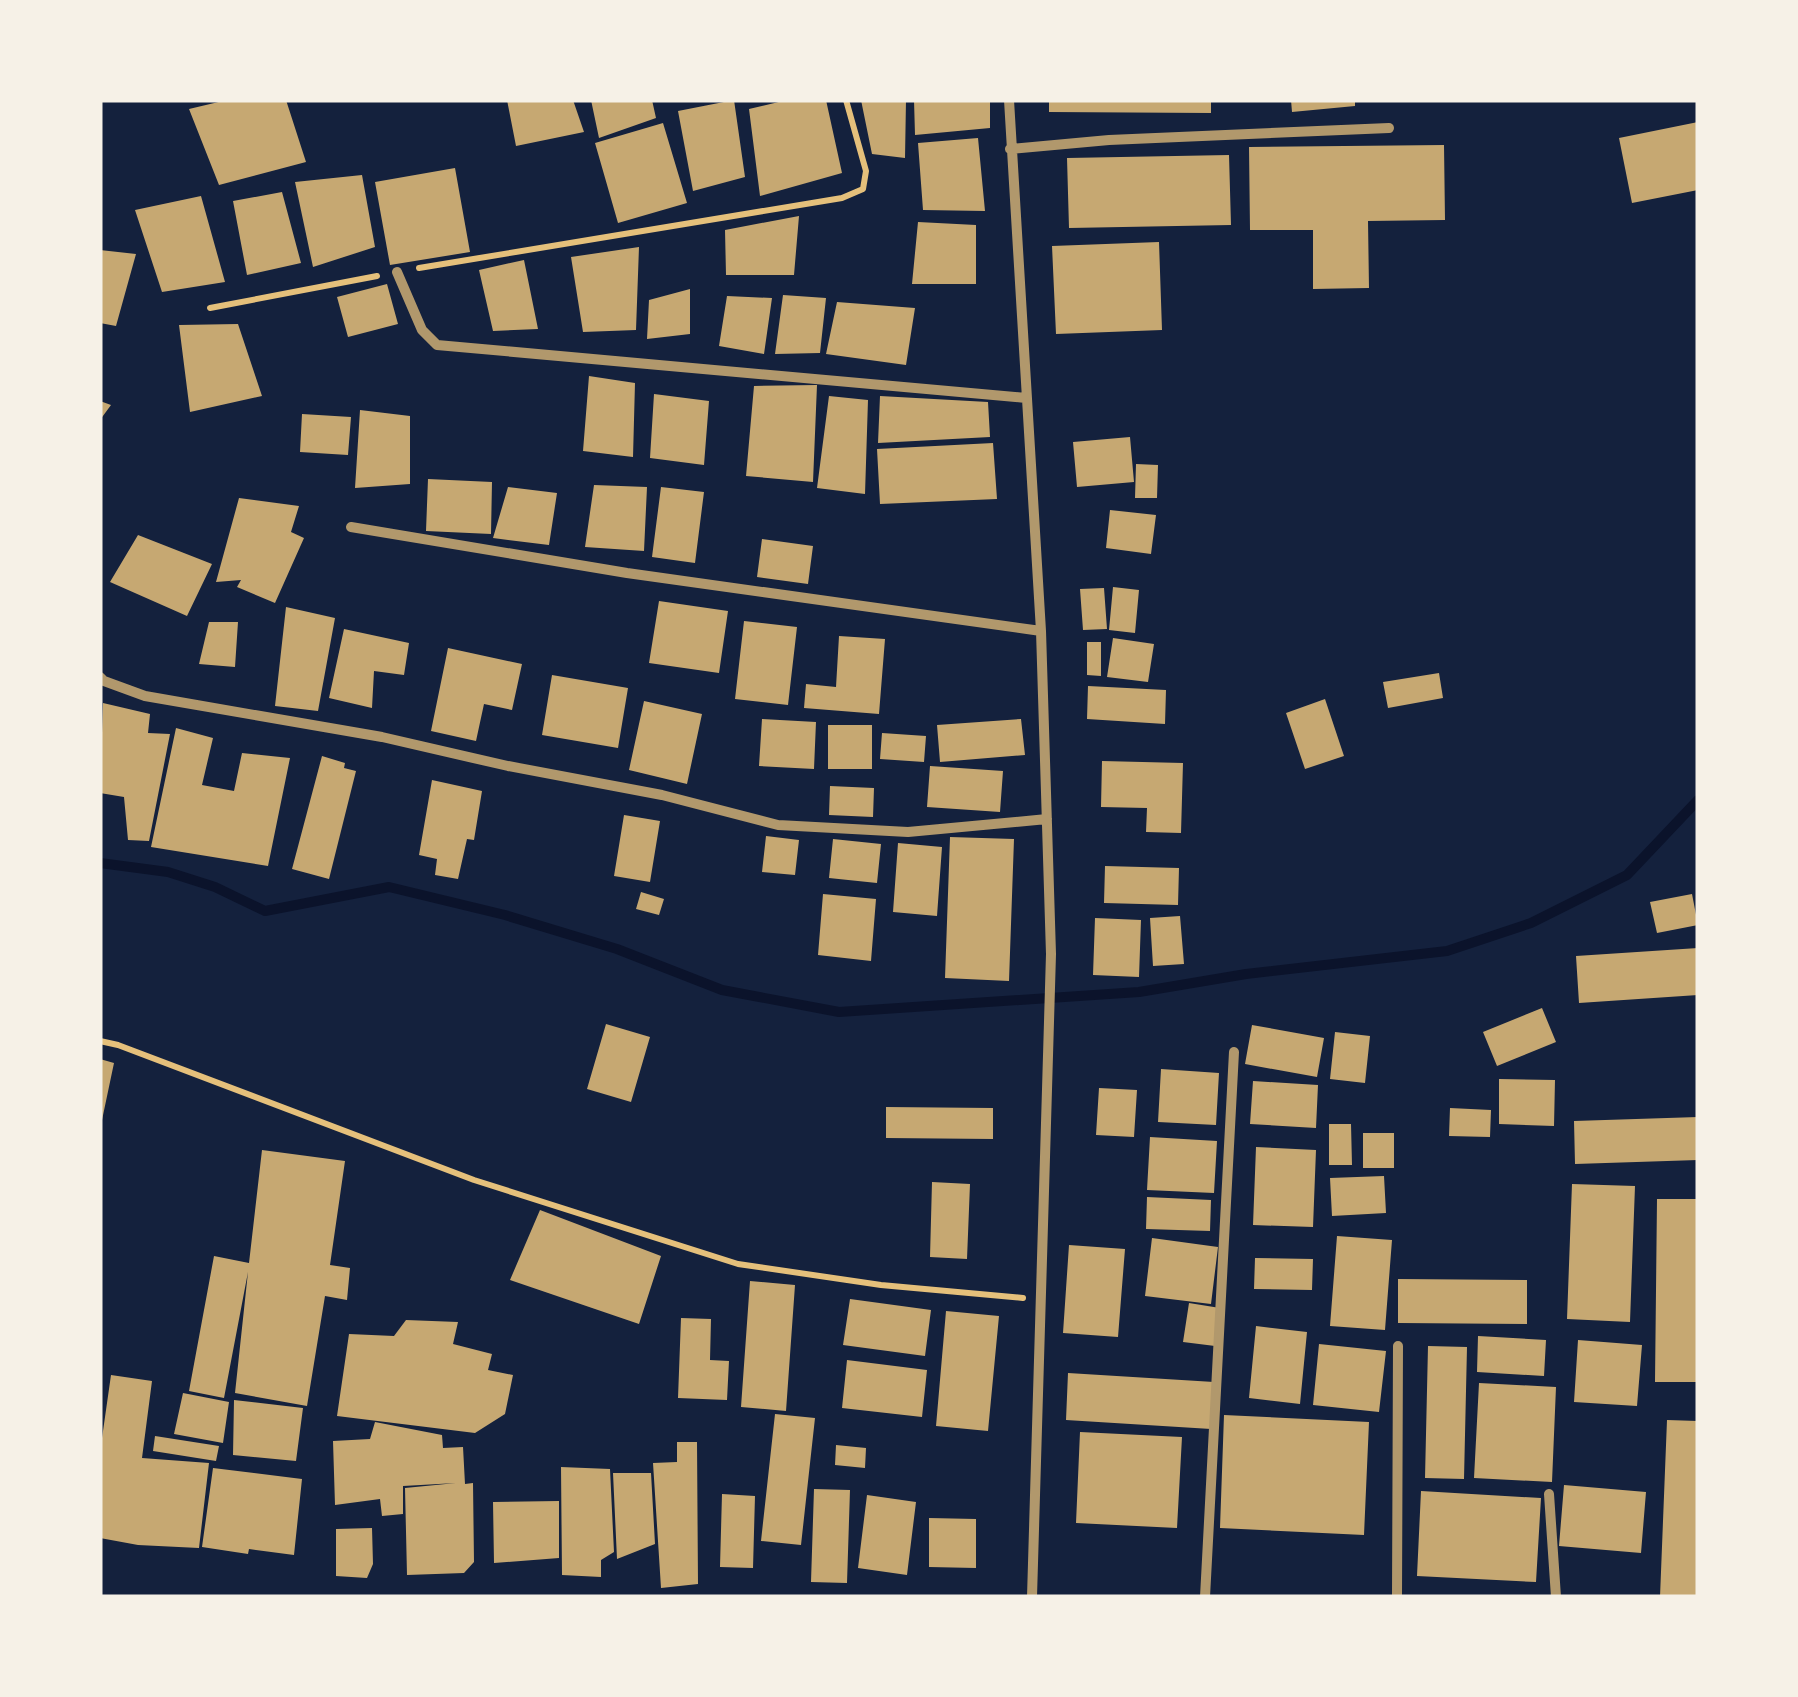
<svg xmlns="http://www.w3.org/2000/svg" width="1798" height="1697" font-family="'DM Sans',sans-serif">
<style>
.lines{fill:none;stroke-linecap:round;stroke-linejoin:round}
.stream{stroke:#0b132b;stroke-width:10}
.building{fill:#c6a872}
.path{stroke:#e5c07b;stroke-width:6}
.minor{stroke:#b1986c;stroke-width:10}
</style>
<rect width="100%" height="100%" fill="#14213d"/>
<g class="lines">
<path class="stream" d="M100 863 168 872 215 887 265 911 389 887 505 915 617 949 722 990 839 1012 1139 992 1246 974 1447 951 1531 923 1627 875 1698 800"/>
</g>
<path class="building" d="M227 100H286L306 162 219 185 189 109Z
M507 100H573L584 132 516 146Z
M591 100H652L656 118 599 138Z
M734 100 745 177 693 191 678 111Z
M787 100H826L842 173 760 196 749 109Z
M861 100H906L905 158 872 154Z
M914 100H990V128L915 135Z
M1049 100H1211V113L1049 112Z
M1291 100H1355V106L1292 112Z
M1698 122V190L1632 203 1619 138Z
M663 123 687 203 618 223 595 143Z
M978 138 985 211 923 210 918 143Z
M1444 145 1445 220 1368 221 1369 288 1313 289V230H1250L1249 147Z
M1229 155 1231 225 1069 228 1067 158Z
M455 168 470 252 390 265 375 182Z
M362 175 375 247 313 267 295 182Z
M282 192 301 263 247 275 233 201Z
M201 196 225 282 162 292 135 210Z
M799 216 794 275H726L725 230Z
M918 222 976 225V284H912Z
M1159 242 1162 330 1056 334 1052 246Z
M639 247 636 330 583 332 571 257Z
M100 250 136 254 116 326 100 323Z
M524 260 538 329 493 331 479 270Z
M387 284 398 324 348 337 337 297Z
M690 289V334L647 339 649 300Z
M783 295 826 298 820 353 775 354Z
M727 296 772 298 764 354 719 346Z
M837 302 915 308 906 365 826 354Z
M238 324 262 396 190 412 179 325Z
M589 376 635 383 633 457 583 451Z
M817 385 813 482 746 476 754 386Z
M654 394 709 401 704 465 650 458Z
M829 396 868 400 865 494 817 488Z
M880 396 988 402 990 437 878 443Z
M100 401 111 405 100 420Z
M360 410 410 416V484L355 488Z
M302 414 351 417 348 455 300 452Z
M1130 437 1134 482 1077 487 1073 442Z
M993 443 997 499 880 504 877 449Z
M1136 464 1158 465 1157 498H1135Z
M428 479 492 482 491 534 426 531Z
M594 485 647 487 644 551 585 547Z
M508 487 557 493 549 545 493 538Z
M661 487 704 492 695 563 652 557Z
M239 498 299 506 291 532 304 538 275 603 237 587 241 580 216 582Z
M1110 510 1156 515 1151 554 1106 548Z
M138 535 212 564 187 616 110 582Z
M762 539 813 546 808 584 757 577Z
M1113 587 1139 590 1135 633 1109 630Z
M1104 588 1107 629 1083 630 1080 589Z
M659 601 728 611 719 673 649 663Z
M286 607 335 618 318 711 275 706Z
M744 621 797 627 788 705 735 699Z
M209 622H238L235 667 199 664Z
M344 629 409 643 404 675 374 671 372 708 329 698Z
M839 636 885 639 879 714 804 708 806 684 836 687Z
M1113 638 1154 644 1148 682 1107 677Z
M1087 642H1101V676L1087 675Z
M448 648 522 664 512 710 484 704 476 741 431 731Z
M1439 673 1443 698 1388 708 1383 682Z
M552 675 628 688 618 748 542 735Z
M1088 686 1166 690 1165 724 1087 719Z
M1325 699 1344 756 1305 769 1286 713Z
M644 701 702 714 687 784 629 770Z
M103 703 150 714 148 733 170 734 149 841 128 840 124 797 100 793Z
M762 719 816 722 814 769 759 766Z
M1021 719 1025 755 940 762 937 725Z
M828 725H872V769H828Z
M176 728 213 738 202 785 234 791 242 753 290 758 268 866 151 847Z
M882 733 926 736 924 762 880 759Z
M322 756 345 763 344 768 356 771 329 879 292 869Z
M1102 761 1183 763 1181 833 1146 832 1147 808 1101 807Z
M930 766 1003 771 1000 812 927 807Z
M432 780 482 791 474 840 467 839 458 879 435 875 437 859 419 855Z
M830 786 874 788 873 817 829 815Z
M624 815 660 821 650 882 614 876Z
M766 836 799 840 795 875 762 872Z
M950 837 1014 839 1009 981 945 978Z
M833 839 881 844 877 883 829 878Z
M898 843 942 847 937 916 893 912Z
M1105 866 1179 868 1178 905 1104 903Z
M641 892 664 899 659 915 636 909Z
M823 894 876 899 871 961 818 955Z
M1692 894 1698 925 1657 933 1650 902Z
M1180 916 1184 964 1153 966 1150 918Z
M1095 918 1141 920 1139 977 1093 975Z
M1698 948V995L1579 1003 1576 956Z
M1542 1008 1556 1042 1497 1066 1483 1032Z
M606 1024 650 1037 631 1102 587 1089Z
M1252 1025 1324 1038 1317 1077 1245 1064Z
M1335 1032 1370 1036 1365 1083 1330 1079Z
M100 1059 114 1063 102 1120H100Z
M1161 1069 1219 1073 1216 1125 1158 1122Z
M1499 1079 1555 1080 1554 1126 1499 1124Z
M1253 1081 1318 1085 1316 1128 1250 1124Z
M1099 1088 1137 1090 1134 1137 1096 1135Z
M886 1107 993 1108V1139L886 1138Z
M1450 1108 1491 1110 1490 1137 1449 1136Z
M1698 1117V1160L1575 1164 1574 1121Z
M1329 1124H1351L1352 1165H1329Z
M1363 1133H1394V1168H1363Z
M1150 1137 1217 1141 1214 1193 1147 1190Z
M1256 1147 1316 1150 1313 1227 1253 1225Z
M262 1150 345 1161 330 1265 350 1268 347 1300 325 1296 307 1406 235 1393 248 1272 224 1398 189 1391 214 1256 249 1263Z
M1384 1176 1386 1213 1332 1216 1330 1178Z
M932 1182 970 1184 967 1259 930 1257Z
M1572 1184 1635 1186 1630 1322 1567 1319Z
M1147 1197 1211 1200 1210 1231 1146 1229Z
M1657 1199H1698V1382H1655Z
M540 1210 661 1256 639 1324 510 1280Z
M1337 1236 1392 1240 1385 1330 1330 1326Z
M1152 1238 1218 1247 1211 1304 1145 1296Z
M1069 1245 1125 1249 1118 1337 1063 1333Z
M1255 1258 1313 1259 1312 1290 1254 1289Z
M1398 1279 1527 1280V1324L1398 1323Z
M750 1281 795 1285 786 1411 741 1407Z
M850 1299 931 1310 925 1356 843 1345Z
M1189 1303 1220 1308 1215 1346 1183 1342Z
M946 1311 999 1316 988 1431 936 1426Z
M681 1318 711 1319 710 1360 729 1361 727 1400 678 1398Z
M406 1320 458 1322 453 1344 492 1354 488 1370 513 1375 505 1414 475 1433 337 1416 349 1334 394 1336Z
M1256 1326 1307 1332 1300 1404 1249 1398Z
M1478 1336 1546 1340 1544 1376 1477 1372Z
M1578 1340 1642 1345 1637 1406 1574 1402Z
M1319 1344 1386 1351 1379 1412 1313 1405Z
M1428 1346 1467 1347 1464 1479 1425 1478Z
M847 1360 927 1370 922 1417 842 1408Z
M1068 1373 1214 1382 1211 1429 1066 1420Z
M111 1375 152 1381 142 1458 209 1463 199 1548 138 1545 100 1538V1452Z
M1479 1383 1556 1387 1552 1482 1474 1478Z
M183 1393 229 1402 223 1443 174 1434Z
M234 1400 303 1408 296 1461 233 1455Z
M775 1414 815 1418 801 1545 761 1541Z
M1224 1415 1369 1422 1364 1535 1220 1528Z
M1667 1420 1698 1421V1597H1660Z
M375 1422 442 1435 443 1448 463 1447 465 1484 473 1483 474 1562 464 1573 407 1575 405 1488 456 1483 403 1486V1514L382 1516 380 1499 335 1505 333 1441 370 1439Z
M1080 1432 1182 1437 1177 1528 1076 1523Z
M155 1436 219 1446 216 1461 153 1451Z
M677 1442H697L698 1584 661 1588 653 1463 677 1462Z
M836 1445 866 1448 865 1468 835 1465Z
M561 1467 610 1469 614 1552 601 1560V1577L562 1575Z
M213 1468 302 1479 294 1555 249 1549 248 1554 202 1547Z
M613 1473H651L655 1544 617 1559Z
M1564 1485 1646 1492 1641 1553 1559 1546Z
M814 1489 850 1490 847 1583 811 1582Z
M1421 1491 1541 1498 1536 1582 1417 1576Z
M722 1494 755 1496 753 1568 720 1567Z
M867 1495 916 1502 907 1575 858 1568Z
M559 1501V1558L494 1563 493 1502Z
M929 1518 976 1519V1568L929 1567Z
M372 1528 373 1564 367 1578 336 1576V1529Z"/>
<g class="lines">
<path class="path" d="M419 268 842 198 863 189 866 171 846 100
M210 308 377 276
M100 1041 118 1045 474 1180 738 1264 881 1285 1023 1298"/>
<path class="minor" d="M1009 100 1041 631 1051 954 1032 1597
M1010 149 1109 140 1389 128
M397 272 422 330 437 345 1026 398
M351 527 627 573 1041 631
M100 677 104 681 145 696 382 737 508 766 662 795 778 825 908 832 1047 819
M1549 1494 1556 1597
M1205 1597 1234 1052
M1397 1597 1398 1346"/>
</g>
<rect width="1798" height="1697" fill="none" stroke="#f6f1e7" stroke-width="205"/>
</svg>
